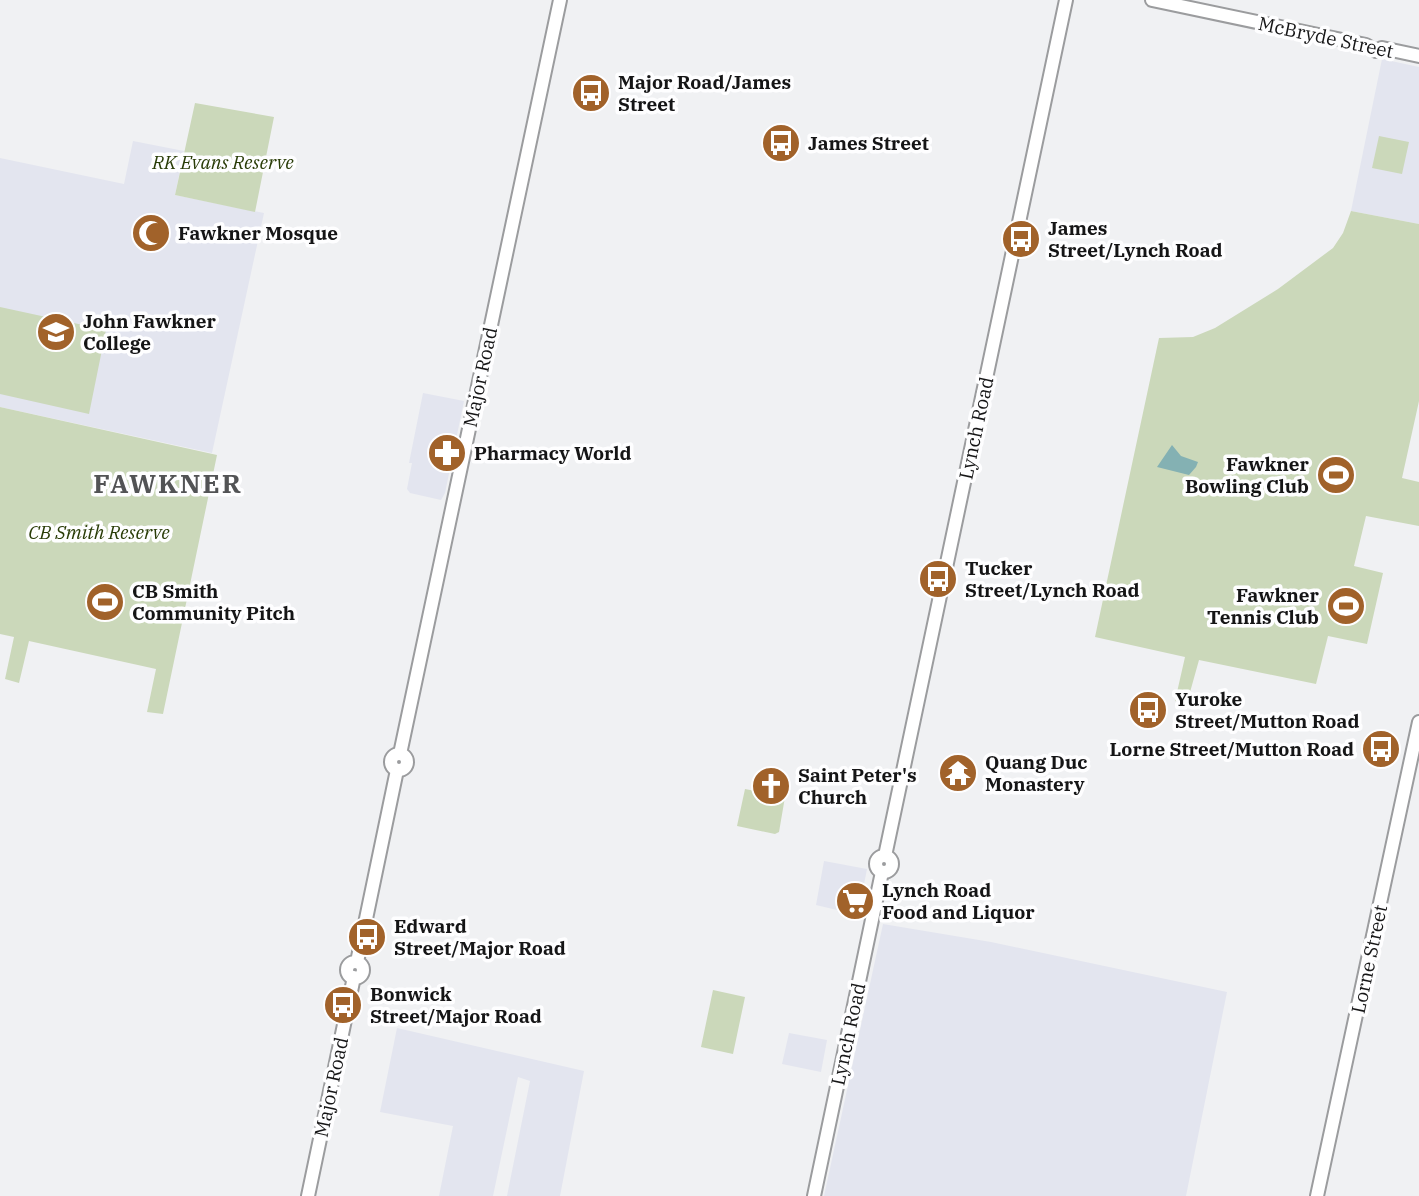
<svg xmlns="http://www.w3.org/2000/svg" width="1419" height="1196" font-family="'IBM Plex Serif',serif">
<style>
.built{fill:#e3e5ef}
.green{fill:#cbd8ba}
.water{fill:#84b1b3}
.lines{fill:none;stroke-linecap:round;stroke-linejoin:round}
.secondary-casing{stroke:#9b9c9e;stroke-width:16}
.secondary{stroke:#fff;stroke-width:12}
.labels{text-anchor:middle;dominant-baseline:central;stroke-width:7;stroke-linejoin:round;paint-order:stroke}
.street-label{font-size:19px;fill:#151516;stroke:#fefeff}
.poi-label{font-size:19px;font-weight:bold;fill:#151516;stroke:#fefeff;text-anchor:start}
.park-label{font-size:19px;font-style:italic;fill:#293c07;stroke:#fefeff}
.district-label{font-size:26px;font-weight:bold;letter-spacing:2px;fill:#525355;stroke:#fefeff}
</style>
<rect width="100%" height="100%" fill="#f0f1f3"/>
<path class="built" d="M1382 59 1419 67V224L1351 211Z
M133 141 184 151 175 195 264 213 212 453 0 407V158L124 184Z
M423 393 464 401 445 493 441 500 410 493 407 489 412 463H409Z
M824 861 867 869 858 915 816 905Z
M883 924 991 942 1227 992 1186 1196H824Z
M397 1028 584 1071 560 1196H507L530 1081 518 1077 493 1196H439L453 1126 380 1112Z
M789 1033 827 1040 821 1072 782 1064Z"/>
<path class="green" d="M195 103 274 117 255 212 175 195Z
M1379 136 1409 142 1402 174 1372 168Z
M1351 211 1419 224V401L1402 478 1419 482V526L1366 516 1354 566 1383 573 1367 644 1328 636 1316 684 1199 660 1187 703 1175 701 1185 657 1095 637 1159 338 1193 337 1215 328 1278 289 1333 248 1343 233Z
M0 307 106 330 89 414 0 394Z
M0 407 217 455 163 714 147 712 156 669 29 641 19 683 5 679 14 637 0 634Z
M745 789 785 797 779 832 775 834 737 826Z
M713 990 745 997 733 1054 701 1047Z"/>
<path class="water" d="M1172 445 1181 456 1198 462 1196 467 1189 475 1157 467Z"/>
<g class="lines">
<defs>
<path id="secondary" d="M1152 0 1366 45 1376 51 1382 48 1419 56
M400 754 560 0
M391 762a8 8 0 1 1 16 0a8 8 0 1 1-16 0Z
M885 856 1066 0
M876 864a8 8 0 1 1 16 0a8 8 0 1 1-16 0Z
M357 962 397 770
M347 970a8 8 0 1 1 16 0a8 8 0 1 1-16 0Z
M308 1196 354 977
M814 1196 882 872
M1317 1196 1419 722"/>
</defs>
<use href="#secondary" class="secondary-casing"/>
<use href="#secondary" class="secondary"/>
</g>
<defs>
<symbol id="bus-disc" viewBox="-11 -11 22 22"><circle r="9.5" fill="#a1622a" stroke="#fefeff"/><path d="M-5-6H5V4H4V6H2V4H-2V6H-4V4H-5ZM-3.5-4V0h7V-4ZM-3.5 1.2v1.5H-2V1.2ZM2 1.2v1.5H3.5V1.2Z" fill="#fff"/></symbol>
<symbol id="mosque-disc" viewBox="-11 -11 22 22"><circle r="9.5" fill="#a1622a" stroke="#fefeff"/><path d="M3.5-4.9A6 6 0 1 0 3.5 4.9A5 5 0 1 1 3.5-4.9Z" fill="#fff"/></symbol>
<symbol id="school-disc" viewBox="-11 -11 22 22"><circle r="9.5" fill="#a1622a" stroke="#fefeff"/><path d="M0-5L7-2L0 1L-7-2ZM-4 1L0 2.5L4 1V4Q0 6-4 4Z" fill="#fff"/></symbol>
<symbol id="pharmacy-disc" viewBox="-11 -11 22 22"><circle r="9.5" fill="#a1622a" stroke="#fefeff"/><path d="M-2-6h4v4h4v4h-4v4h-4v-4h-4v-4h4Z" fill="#fff"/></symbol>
<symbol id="stadium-disc" viewBox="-11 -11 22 22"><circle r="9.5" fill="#a1622a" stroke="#fefeff"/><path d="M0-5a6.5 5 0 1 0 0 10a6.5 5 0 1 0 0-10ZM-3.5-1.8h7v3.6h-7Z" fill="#fff"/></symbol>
<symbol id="temple-disc" viewBox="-11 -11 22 22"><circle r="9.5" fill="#a1622a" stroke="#fefeff"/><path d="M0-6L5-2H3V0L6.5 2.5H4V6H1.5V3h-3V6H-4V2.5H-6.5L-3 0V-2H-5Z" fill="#fff"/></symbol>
<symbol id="church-disc" viewBox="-11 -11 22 22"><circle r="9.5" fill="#a1622a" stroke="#fefeff"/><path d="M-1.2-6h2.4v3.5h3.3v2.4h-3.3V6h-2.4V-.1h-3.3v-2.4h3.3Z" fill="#fff"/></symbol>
<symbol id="supermarket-disc" viewBox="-11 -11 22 22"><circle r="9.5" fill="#a1622a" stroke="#fefeff"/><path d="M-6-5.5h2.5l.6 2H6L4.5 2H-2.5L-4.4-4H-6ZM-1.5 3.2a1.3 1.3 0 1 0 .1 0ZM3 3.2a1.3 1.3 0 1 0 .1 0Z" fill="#fff"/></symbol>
</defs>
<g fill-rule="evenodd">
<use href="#bus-disc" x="569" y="71" width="44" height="44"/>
<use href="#bus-disc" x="759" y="121" width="44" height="44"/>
<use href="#mosque-disc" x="129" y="211" width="44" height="44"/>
<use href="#bus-disc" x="999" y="217" width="44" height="44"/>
<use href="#school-disc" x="34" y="310" width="44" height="44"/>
<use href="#pharmacy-disc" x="425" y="431" width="44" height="44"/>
<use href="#stadium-disc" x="1314" y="453" width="44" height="44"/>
<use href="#bus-disc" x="916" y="557" width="44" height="44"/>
<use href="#stadium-disc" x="83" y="580" width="44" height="44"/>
<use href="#stadium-disc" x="1324" y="584" width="44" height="44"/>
<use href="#bus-disc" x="1126" y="688" width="44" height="44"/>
<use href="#bus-disc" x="1359" y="727" width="44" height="44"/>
<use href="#temple-disc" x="936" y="751" width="44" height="44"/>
<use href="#church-disc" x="749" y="764" width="44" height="44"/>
<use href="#supermarket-disc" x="833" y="879" width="44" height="44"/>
<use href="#bus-disc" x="345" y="915" width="44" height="44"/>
<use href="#bus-disc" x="321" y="983" width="44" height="44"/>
</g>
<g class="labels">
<g class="street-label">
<text transform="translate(1326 37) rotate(12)">McBryde Street</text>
<text transform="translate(480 377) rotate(-78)">Major Road</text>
<text transform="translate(976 428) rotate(-78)">Lynch Road</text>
<text transform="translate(1369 959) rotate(-78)">Lorne Street</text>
<text transform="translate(848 1034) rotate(-78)">Lynch Road</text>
<text transform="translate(331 1087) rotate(-78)">Major Road</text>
</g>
<g class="poi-label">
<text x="618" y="82">Major Road/James<tspan x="618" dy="22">Street</tspan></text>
<text x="808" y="143">James Street</text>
<text x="1048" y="228">James<tspan x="1048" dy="22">Street/Lynch Road</tspan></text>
<text x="178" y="233">Fawkner Mosque</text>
<text x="83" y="321">John Fawkner<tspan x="83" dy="22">College</tspan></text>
<text x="474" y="453">Pharmacy World</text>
<text x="1309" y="464" text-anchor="end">Fawkner<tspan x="1309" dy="22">Bowling Club</tspan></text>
<text x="965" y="568">Tucker<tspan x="965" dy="22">Street/Lynch Road</tspan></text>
<text x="132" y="591">CB Smith<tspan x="132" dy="22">Community Pitch</tspan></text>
<text x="1319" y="595" text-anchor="end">Fawkner<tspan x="1319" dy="22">Tennis Club</tspan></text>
<text x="1175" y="699">Yuroke<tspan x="1175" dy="22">Street/Mutton Road</tspan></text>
<text x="1354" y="749" text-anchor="end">Lorne Street/Mutton Road</text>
<text x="985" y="762">Quang Duc<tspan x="985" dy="22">Monastery</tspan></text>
<text x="798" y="775">Saint Peter's<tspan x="798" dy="22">Church</tspan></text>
<text x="882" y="890">Lynch Road<tspan x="882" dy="22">Food and Liquor</tspan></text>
<text x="394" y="926">Edward<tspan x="394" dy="22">Street/Major Road</tspan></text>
<text x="370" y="994">Bonwick<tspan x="370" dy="22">Street/Major Road</tspan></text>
</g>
<g class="park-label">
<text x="223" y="162">RK Evans Reserve</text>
<text x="99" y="532">CB Smith Reserve</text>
</g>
<g class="district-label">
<text x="168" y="483">FAWKNER</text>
</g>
</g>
</svg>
